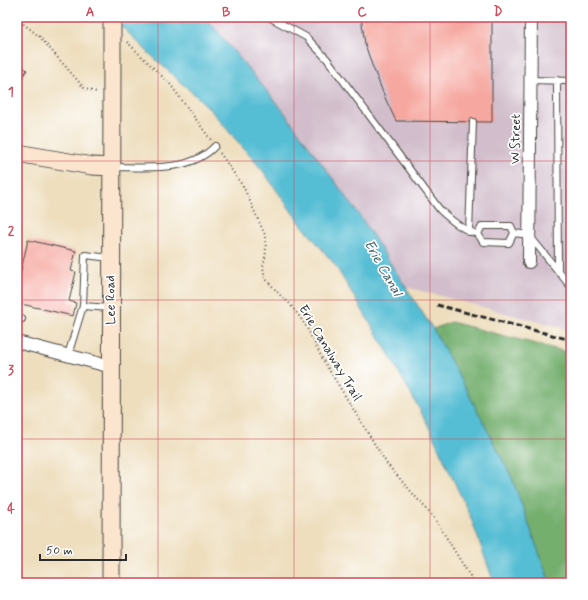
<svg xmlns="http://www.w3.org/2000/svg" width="588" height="600" font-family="Mynerve,sans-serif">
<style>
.industrial{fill:#d1bdcb}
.forest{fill:#74af6e;stroke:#506d4c}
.water{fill:#57bed4;stroke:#417480}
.building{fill:#f6a8a0}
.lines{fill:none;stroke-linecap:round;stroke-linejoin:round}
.lane-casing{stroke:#484641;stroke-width:8}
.street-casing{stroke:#484641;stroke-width:14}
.secondary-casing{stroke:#484641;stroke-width:19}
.path{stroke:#484641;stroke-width:2;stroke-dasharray:1 3;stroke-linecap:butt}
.lane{stroke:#fff;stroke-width:6}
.street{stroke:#fff;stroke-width:12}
.secondary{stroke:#fce5cf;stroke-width:17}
.rail{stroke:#2b2b2b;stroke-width:3;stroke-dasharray:6 3;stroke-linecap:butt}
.secondary-bridge-casing{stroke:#484641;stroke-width:19;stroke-linecap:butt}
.secondary-bridge{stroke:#fce5cf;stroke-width:17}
.grid{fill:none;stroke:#d1495b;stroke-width:1;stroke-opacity:0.55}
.labels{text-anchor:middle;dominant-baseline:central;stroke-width:3.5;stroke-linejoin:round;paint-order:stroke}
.street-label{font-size:13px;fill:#2b2b2b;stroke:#fff}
.water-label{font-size:14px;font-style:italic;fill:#3a5e66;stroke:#fff}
.neatline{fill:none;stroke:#d1495b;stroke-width:1.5}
.grid-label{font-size:13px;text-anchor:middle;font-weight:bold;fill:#d1495b}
</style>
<rect width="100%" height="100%" fill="#fff"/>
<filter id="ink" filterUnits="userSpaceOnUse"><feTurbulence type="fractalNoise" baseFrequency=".025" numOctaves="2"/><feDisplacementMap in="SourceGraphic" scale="8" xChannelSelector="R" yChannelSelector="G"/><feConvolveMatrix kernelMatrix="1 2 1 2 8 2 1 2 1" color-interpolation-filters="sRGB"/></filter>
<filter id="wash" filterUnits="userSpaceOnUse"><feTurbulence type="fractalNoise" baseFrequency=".012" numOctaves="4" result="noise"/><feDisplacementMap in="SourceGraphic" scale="16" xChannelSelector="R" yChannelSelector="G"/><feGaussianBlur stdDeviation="0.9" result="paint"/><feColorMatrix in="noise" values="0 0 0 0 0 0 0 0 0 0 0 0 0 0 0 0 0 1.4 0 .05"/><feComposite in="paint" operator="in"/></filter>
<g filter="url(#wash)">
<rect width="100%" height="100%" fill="#eedebe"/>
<path class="industrial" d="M203 17H571V330L406 287 358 213 281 108 212 25Z"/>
<path class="forest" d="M451 322 571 353V583H550L512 478 463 383 433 329Z"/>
<path class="water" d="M112 17H203L212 25 281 108 358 213 433 329 463 383 512 478 550 583H494L471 518 427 423 387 351 335 265 297 219 263 171 207 106 154 58Z"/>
<g id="blocks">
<path class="building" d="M361 17H492V122L396 121 386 100 372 65 365 44Z
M17 62 27 70 17 84Z
M568 132H571V243H567Z
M28 240 76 251 71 271 76 272 69 301 76 303 73 316 17 303V288Z"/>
</g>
</g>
<g filter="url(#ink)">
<use href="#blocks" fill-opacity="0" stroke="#484641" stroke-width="1"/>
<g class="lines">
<defs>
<path id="lane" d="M269 17 306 37 327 59 440 210C451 220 462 230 478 234L483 242 509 243 514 233
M531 80 571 81
M557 80 558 271
M112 167C146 167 190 173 215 146
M469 232 473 122
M514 233 529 235 571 287
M478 234 482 226H511L514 233
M83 306 85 255 110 258
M17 318 22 319
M68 355 83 306 110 308"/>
<path id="street" d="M529 262 531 17
M17 342 112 367"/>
<path id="secondary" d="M17 153 92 166 112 167
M111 583 112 59"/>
</defs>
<use href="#lane" class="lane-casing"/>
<use href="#street" class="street-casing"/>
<use href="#secondary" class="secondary-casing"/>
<path class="path" d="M17 19 39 36 85 89 97 92
M127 42 170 84 211 140
M220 153 244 188 265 235 266 252 263 267 265 278 280 295 289 303 305 324 323 360 387 464 435 519 470 576 472 583"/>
<use href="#lane" class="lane"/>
<use href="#street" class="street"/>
<use href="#secondary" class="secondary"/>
<path class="rail" d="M437 305 571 340"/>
<defs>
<path id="secondary-bridge" d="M112 59V17"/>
</defs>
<use href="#secondary-bridge" class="secondary-bridge-casing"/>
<use href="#secondary-bridge" class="secondary-bridge"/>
</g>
</g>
<path class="grid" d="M158 17V583M294 17V583M430 17V583M17 161H571M17 300H571M17 439H571"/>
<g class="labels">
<g class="street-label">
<text transform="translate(516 139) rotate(-89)">W Street</text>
<text transform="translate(111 300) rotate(-91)">Lee Road</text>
<text transform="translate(330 353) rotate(59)">Erie Canalway Trail</text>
</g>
<g class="water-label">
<text transform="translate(383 268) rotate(60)">Erie Canal</text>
</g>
</g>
<rect width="588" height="600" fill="none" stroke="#fff" stroke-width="44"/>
<path d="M40 554v6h86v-6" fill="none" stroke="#2b2b2b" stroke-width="2"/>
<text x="46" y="554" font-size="12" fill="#2b2b2b" stroke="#ffffff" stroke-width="3" paint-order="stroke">50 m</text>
<rect x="22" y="22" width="544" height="556" class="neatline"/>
<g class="grid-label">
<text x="90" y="16">A</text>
<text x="226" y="16">B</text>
<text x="362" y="16">C</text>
<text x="498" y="16">D</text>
<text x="11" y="96">1</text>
<text x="11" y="235">2</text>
<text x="11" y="374">3</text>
<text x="11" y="513">4</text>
</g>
</svg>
